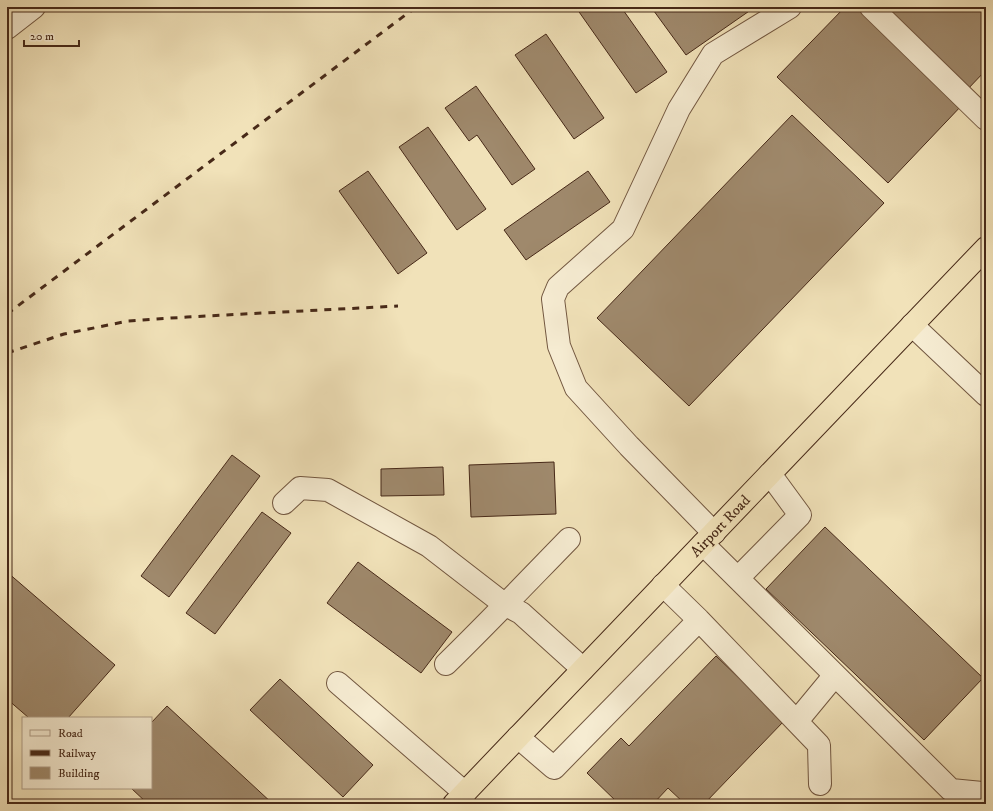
<svg xmlns="http://www.w3.org/2000/svg" width="993" height="811" font-family="'IM FELL DW Pica',serif">
<style>
.building{fill:#9f896c;stroke:#472918}
.lines{fill:none;stroke-linecap:round;stroke-linejoin:round}
.minor-casing{stroke:#725740;stroke-width:24}
.highway-casing{stroke:#472918;stroke-width:24}
.minor{stroke:#f6ecd2;stroke-width:22}
.highway{stroke:#f1e2b9;stroke-width:22}
.rail{stroke:#472918;stroke-width:3;stroke-dasharray:7 7;stroke-linecap:butt}
.labels{text-anchor:middle;dominant-baseline:central;stroke-width:3;stroke-linejoin:round;paint-order:stroke}
.street-label{font-size:15px;fill:#472918;stroke:#f6ecd2}
</style>
<rect width="100%" height="100%" fill="#f1e2b9"/>
<filter id="stains"><feTurbulence type="fractalNoise" baseFrequency=".005" numOctaves="4"/><feColorMatrix values="0 0 0 0 .2 0 0 0 0 .09 0 0 0 0 .02 0 0 0 .5 -.17"/></filter>
<radialGradient id="worn" r=".72"><stop offset=".6" stop-color="#630" stop-opacity="0"/><stop offset="1" stop-color="#630" stop-opacity=".3"/></radialGradient>
<path class="building" d="M580 7H621L667 72 636 93 577 9Z
M651 7H755L686 55Z
M845 7H864L964 103 888 183 777 77Z
M877 7H986V70L965 92Z
M546 34 604 118 574 139 515 55Z
M476 86 535 169 512 185 477 135 469 141 445 108Z
M792 115 884 203 689 406 597 318Z
M428 127 486 209 457 230 399 147Z
M368 171 427 253 398 274 339 191Z
M588 171 610 202 526 260 504 230Z
M232 455 260 476 169 597 141 576Z
M554 462 556 514 471 517 469 465Z
M443 467 444 495 381 496V469Z
M262 512 291 533 215 634 186 613Z
M825 527 983 678 924 740 766 589Z
M358 562 452 632 421 673 327 603Z
M7 572 115 665 68 718H29L7 699Z
M716 656 784 721 704 804H685L668 788 653 804H619L587 773 621 738 629 746Z
M280 679 373 765 343 797 250 710Z
M167 706 273 804H148L131 788H151V723Z"/>
<g class="lines">
<defs>
<path id="minor" d="M871 7 986 119
M7 28 34 7
M912 325 986 395
M284 503 300 488 328 490 429 546 504 604 521 613 583 669
M714 533 629 446 576 388 559 346 553 299 558 287 623 229 679 109 713 54 790 7
M703 544 951 790 982 793
M738 578 800 515 770 474
M699 620 819 745 820 784
M446 664C488 623 528 581 569 539
M338 683 465 793
M797 721 835 675
M518 737 554 768 699 620 663 585"/>
<g id="highway">
<path id="s1" d="M454 804 986 248"/>
</g>
</defs>
<use href="#minor" class="minor-casing"/>
<use href="#highway" class="highway-casing"/>
<use href="#minor" class="minor"/>
<use href="#highway" class="highway"/>
<path class="rail" d="M7 314 416 7
M7 353 64 334 128 321 187 317 398 306"/>
</g>
<g class="labels">
<g class="street-label">
<text stroke="none"><textPath href="#s1" startOffset="385">Airport Road</textPath></text>
</g>
</g>
<rect width="993" height="811" fill="none" stroke="#f1e2b9" stroke-width="24"/>
<rect x="8" y="8" width="977" height="795" fill="none" stroke="#472918" stroke-width="2"/>
<rect x="12" y="12" width="969" height="787" fill="none" stroke="#472918"/>
<rect x="22" y="717" width="130" height="72" fill="#f6ecd2" stroke="#b09e88"/>
<rect x="30" y="730" width="20" height="6" fill="#f6ecd2" stroke="#b09e88"/>
<text x="58" y="737" font-size="12" fill="#472918">Road</text>
<rect x="30" y="750" width="20" height="6" fill="#472918" stroke="#b09e88"/>
<text x="58" y="757" font-size="12" fill="#472918">Railway</text>
<rect x="30" y="767" width="20" height="12" fill="#9f896c" stroke="#b09e88"/>
<text x="58" y="777" font-size="12" fill="#472918">Building</text>
<path d="M24 40v6h55v-6" fill="none" stroke="#472918" stroke-width="2"/>
<text x="30" y="40" font-size="12" fill="#472918" stroke="#f6ecd2" stroke-width="3" paint-order="stroke">20 m</text>
<rect width="100%" height="100%" filter="url(#stains)"/>
<rect width="100%" height="100%" fill="url(#worn)"/>
</svg>
